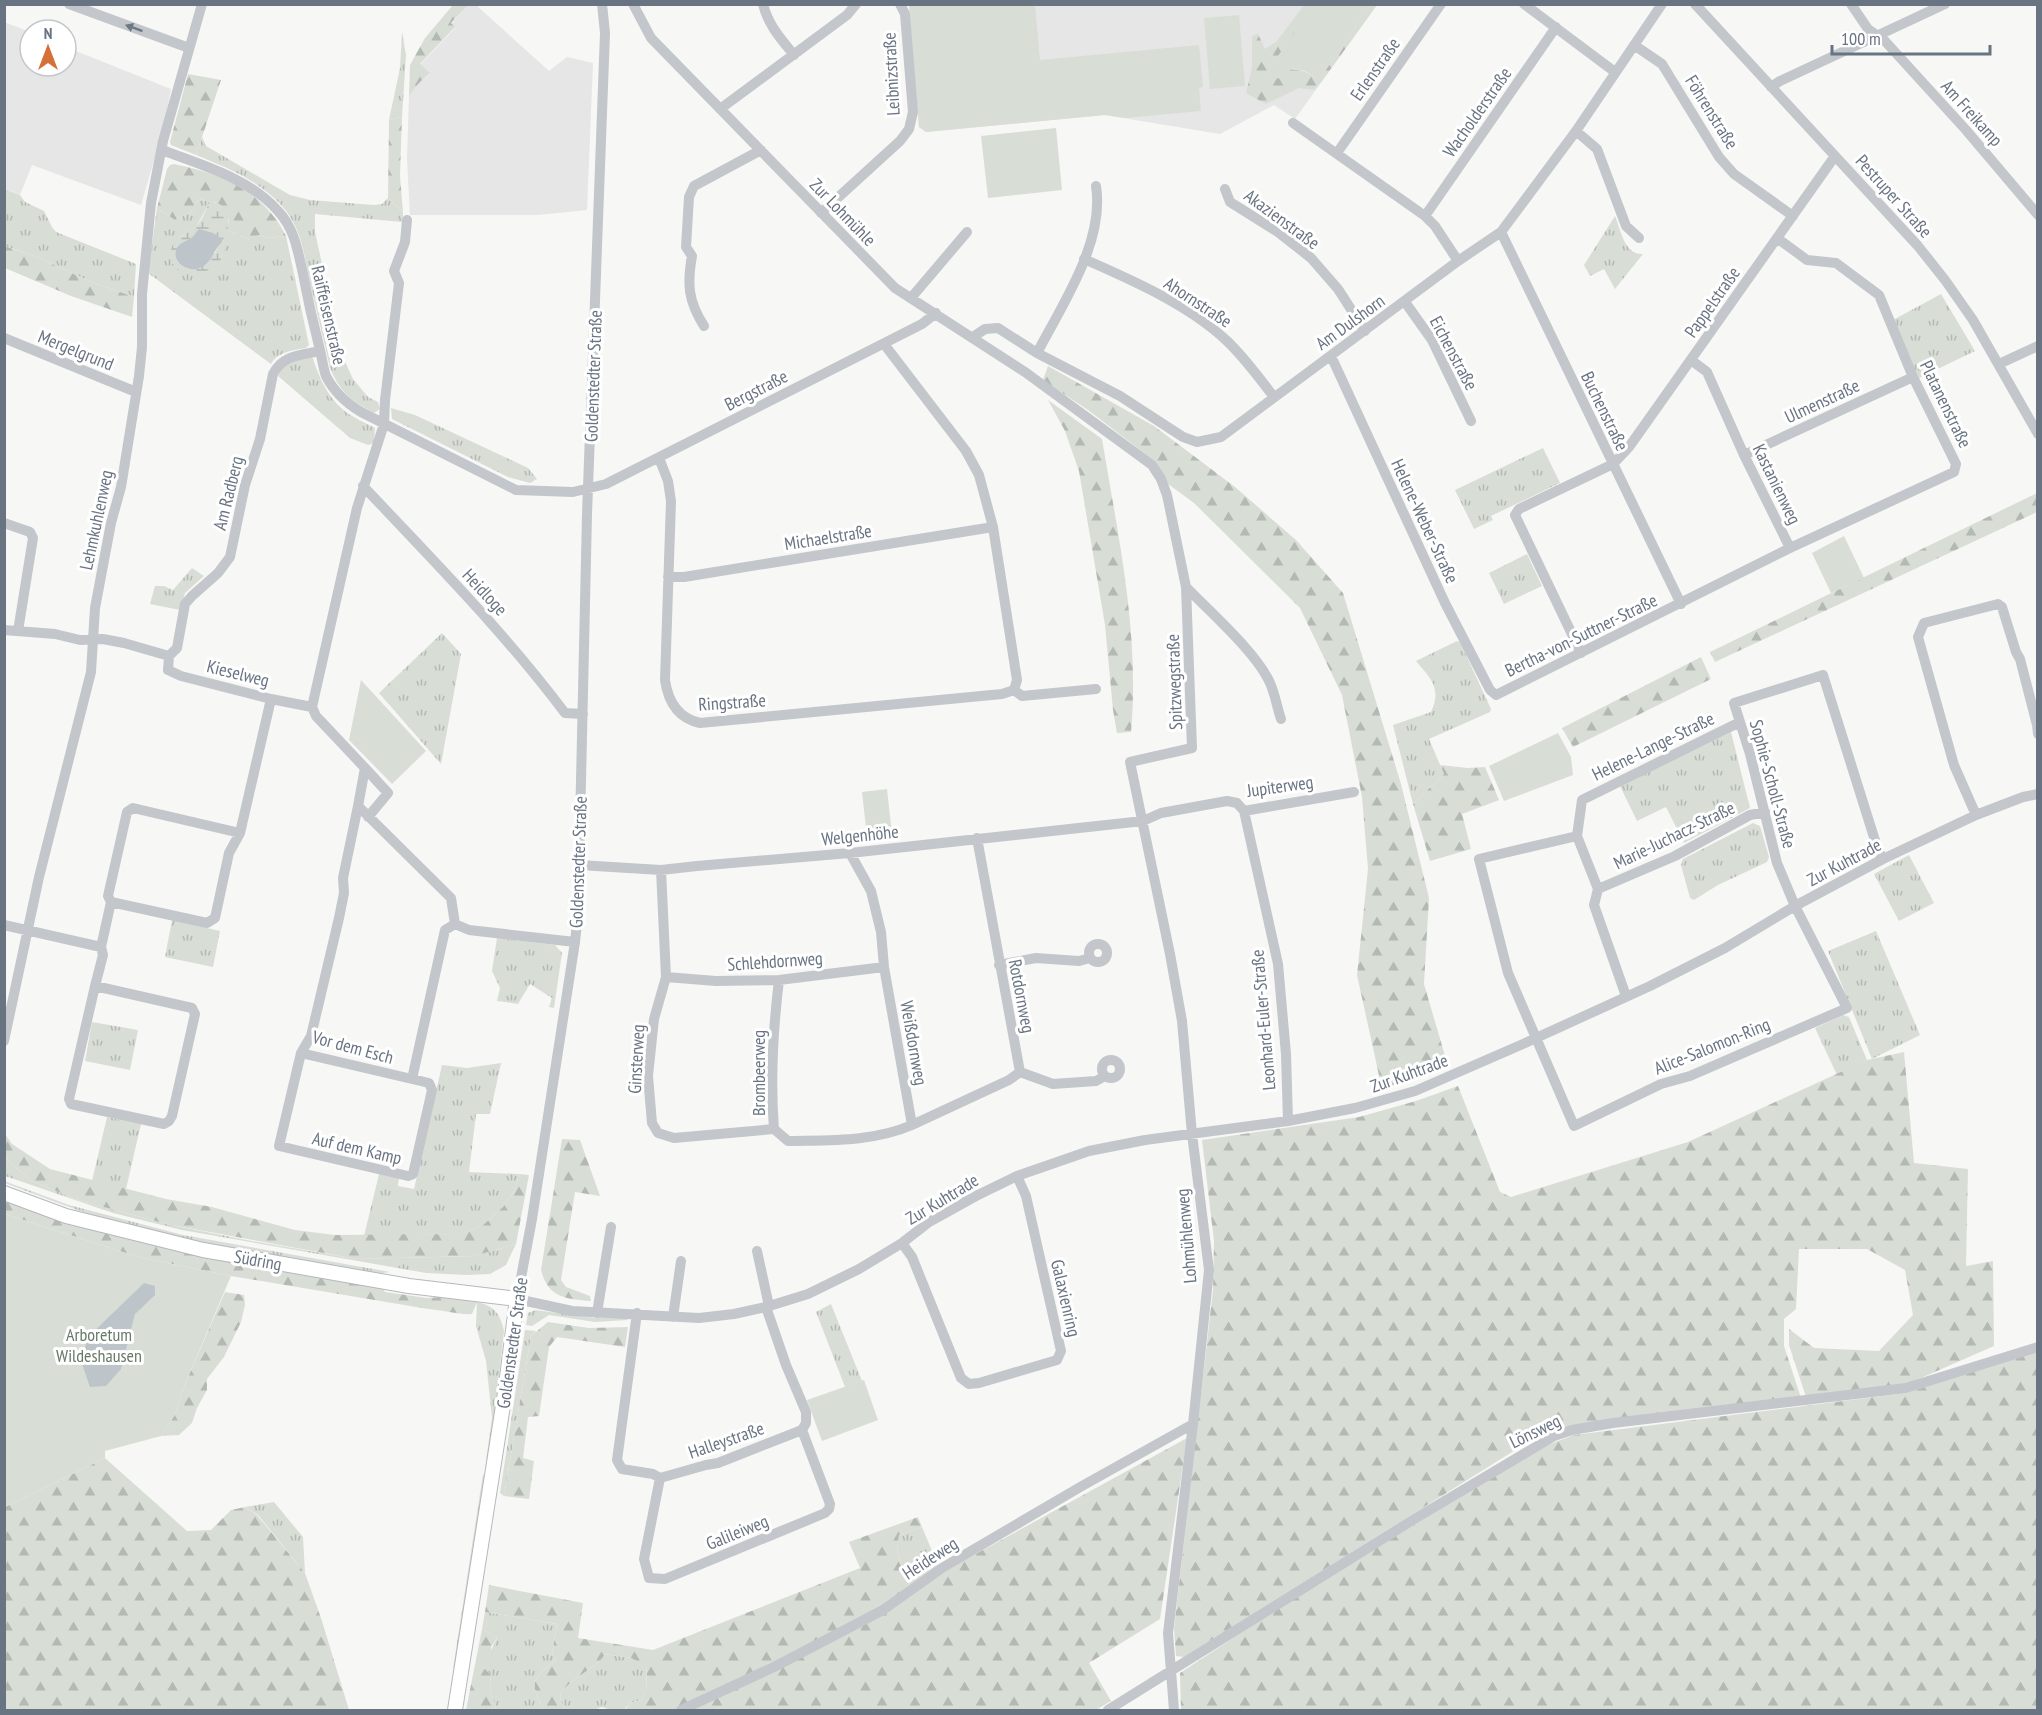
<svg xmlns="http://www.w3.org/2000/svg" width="2042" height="1715" font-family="'PT Sans Narrow',sans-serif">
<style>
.built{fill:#e5e6e5}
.grass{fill:url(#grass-tufts)}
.forest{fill:url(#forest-firs)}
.wetland{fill:url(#wetland-marsh);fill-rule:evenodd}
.green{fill:#d8ded6}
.water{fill:#bdc5ca}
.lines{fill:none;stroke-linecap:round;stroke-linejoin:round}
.major-casing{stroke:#b5b8bc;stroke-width:16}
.minor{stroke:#c3c6ca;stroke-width:10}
.major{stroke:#fff;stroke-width:14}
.oneway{fill:#6e7887}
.labels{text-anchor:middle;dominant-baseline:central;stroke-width:6;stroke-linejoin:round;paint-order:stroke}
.street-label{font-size:18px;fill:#697483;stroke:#fff}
.park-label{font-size:18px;fill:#687a67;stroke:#fff}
</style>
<defs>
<pattern id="grass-tufts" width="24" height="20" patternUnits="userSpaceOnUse" patternTransform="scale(1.5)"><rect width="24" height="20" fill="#d8ded6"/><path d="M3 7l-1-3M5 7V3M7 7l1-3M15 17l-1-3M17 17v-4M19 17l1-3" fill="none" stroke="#b3b9b3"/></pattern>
<pattern id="forest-firs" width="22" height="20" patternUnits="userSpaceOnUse" patternTransform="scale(1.5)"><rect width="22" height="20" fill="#d8ded6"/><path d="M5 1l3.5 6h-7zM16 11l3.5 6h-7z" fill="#b3b9b3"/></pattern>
<pattern id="wetland-marsh" width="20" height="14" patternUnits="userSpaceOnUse" patternTransform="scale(1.5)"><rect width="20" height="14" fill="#d8ded6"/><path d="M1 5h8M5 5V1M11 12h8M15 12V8" fill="none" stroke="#b3b9b3"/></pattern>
</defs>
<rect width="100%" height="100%" fill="#f7f7f5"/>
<path class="built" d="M468 5H476L549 71 567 57 593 63 587 210 538 215H410L407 159 409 96 419 83 430 74 420 65 455 28 451 24Z
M909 5H1377L1295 119 1274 105 1220 134 1105 115 926 132 919 127Z
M4 22 30 32V66H66V47L171 89 163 130 141 205 32 165 20 195 5 189Z"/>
<path class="grass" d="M402 32 406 55 402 117 389 120 400 68Z
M202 137 206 146 290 195 310 200 374 205 382 204 388 198 403 212 402 222 315 214V232L342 355 353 379 368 397 378 402 380 409 374 413C351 401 340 392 330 368 324 341 317 314 311 287 304 258 303 229 282 206 260 181 226 167 196 155Z
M4 189 20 195 25 202 44 211 52 227 56 232 136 264 134 297 89 281 35 256 5 246Z
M199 199 210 202 196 227 180 237 222 257 227 230 250 240 258 235 268 238 286 236 309 345 306 348C294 350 277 352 271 364L148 273 157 208 175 220 191 212Z
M1615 216C1621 230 1624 255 1643 254L1615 289 1604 269 1590 276 1584 265Z
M1941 294 1975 351 1919 378 1893 320Z
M312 356C320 380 330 404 354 417 360 421 368 424 375 428L374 443 368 445 350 438 278 376 284 364Z
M391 408 415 415 528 468 537 479 530 483 508 477 392 419Z
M1543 448 1560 483 1491 516 1493 520 1474 529 1455 490Z
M1527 554 1542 586 1504 604 1489 573Z
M192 568 204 576 185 593 180 610 150 604 155 586H164L173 590Z
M442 633 461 654 441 764 379 693Z
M1457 641 1460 642 1491 709 1490 712 1429 739 1444 774 1413 804 1393 725 1431 712C1442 688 1431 679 1416 661Z
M1731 732 1750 808 1684 843 1666 807 1637 821 1620 786Z
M1753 823 1760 826 1769 857 1767 862 1718 885 1694 900 1690 898 1681 865 1683 859Z
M1909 855 1934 903 1899 921 1874 874Z
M172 920 220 931 213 967 165 957Z
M1876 931 1920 1035 1872 1059 1828 951Z
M497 938 555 945 562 953 554 1008 549 1007 552 998 530 984 518 1004 497 1001 500 988 492 971Z
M1843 1015 1849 1017 1867 1060 1837 1075 1815 1028Z
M92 1022 138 1030 130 1070 85 1061Z
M501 1063 490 1114H476L469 1172 519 1174 515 1190 503 1207 483 1225 461 1234 364 1236 379 1174 399 1178 398 1186 414 1189 442 1065 467 1068Z
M107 1117 141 1124 126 1189 92 1181Z
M4 1153 7 1160 32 1181 78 1200 166 1224 252 1241 356 1259 474 1256 516 1244 506 1265 490 1274 467 1275 426 1273 182 1230 113 1213 5 1176Z
M4 1181 69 1205 183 1235 390 1272 376 1274C290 1260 201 1247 116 1223 78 1211 42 1197 5 1183Z
M477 1302C494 1306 500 1313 504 1331L490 1456 486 1461 492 1418 486 1361 476 1326Z
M831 1304 862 1381 845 1387 816 1312Z
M535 1310 595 1318 625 1317 628 1320 595 1322 549 1315 532 1326 526 1325 528 1313Z
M525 1330 536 1331 531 1336 504 1496 500 1493Z
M483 1474 487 1478 458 1664 453 1669Z
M274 1502 303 1537 305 1573 258 1515 245 1507Z
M922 1527 938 1565 910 1586 897 1552 899 1535Z
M485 1612 557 1624 552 1654 556 1659C533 1681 528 1680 544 1710H496L490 1688 491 1675 483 1667 497 1638 482 1629Z
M605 1654 631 1658 647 1665 646 1690 641 1700 630 1703 624 1710C616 1711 610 1710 602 1707L594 1710H565C564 1706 560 1701 560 1697 560 1684 599 1667 605 1654Z"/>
<path class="forest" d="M453 5H468L451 23 455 27 420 64 430 73 419 83 409 96 410 65 425 38Z
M1304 5H1314L1265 75C1290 69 1296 65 1319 80L1370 5H1377L1322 81 1314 90 1299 88 1266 104 1246 93 1252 68V36L1258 34 1265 49 1277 41Z
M188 74 221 80 196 155 171 145 170 142Z
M402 117 400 176 403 212 388 198 389 120Z
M174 164C220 173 265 192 286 236L268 238 258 235 253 240H250L227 230 229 220 216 202H210L199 199 191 212 175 220 157 208 167 169 170 165Z
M4 246 35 256 89 281 134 297 132 317 71 296 5 268Z
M1048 366 1154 426 1235 487 1296 540 1343 593 1401 784 1429 898 1424 984 1448 1066 1382 1089 1357 975 1368 869 1362 797 1342 695 1300 608 1194 503 1168 484 1156 462 1088 410 1043 380Z
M1048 400 1102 439C1118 536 1140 633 1131 732L1117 733 1113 710 1105 625 1079 471 1065 431Z
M2037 493V512L1715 662 1710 652Z
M1701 657 1711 679 1573 747 1562 728Z
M1440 765 1468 768 1485 767 1499 800 1462 814 1471 849 1430 861 1413 804 1444 774Z
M1904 1052 1914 1163 1968 1169 1966 1266 1993 1261 1994 1346 1905 1385 1806 1397 1789 1345V1329L1814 1348 1879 1351 1913 1315 1905 1270 1867 1249H1799L1796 1309 1784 1319V1346L1801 1398 1610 1420 1544 1432 1184 1657 1176 1656 1174 1628 1213 1290 1214 1241 1202 1140 1359 1117 1416 1101 1458 1086 1500 1192 1511 1197 1688 1142 1867 1060Z
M5 1134 12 1144 50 1169 166 1199 212 1207 295 1230 335 1235 461 1234 483 1225 503 1207 515 1190 519 1174 529 1175 516 1244 474 1256 356 1259 166 1224 78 1200 32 1181 7 1160 5 1153Z
M562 1139 580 1140 600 1196 575 1192 561 1280 566 1287 590 1296 591 1301C566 1299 548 1298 541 1270Z
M4 1201 109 1233 195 1255 382 1287 385 1292 427 1298 440 1297 477 1302 472 1314C461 1315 442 1310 428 1309L231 1276 138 1257 5 1214Z
M225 1292 244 1295 245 1305 241 1322 224 1357 207 1379V1390L197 1408 192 1423 179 1435 161 1436 174 1416 185 1384Z
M548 1322 589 1328 628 1327 625 1347 557 1337 549 1347 539 1416 528 1417 523 1458 534 1461 529 1499 504 1496 531 1336Z
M2037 1351V1710H1181L1180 1673 1282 1606 1539 1448 1574 1435 1906 1393Z
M1187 1438 1160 1619 1089 1663 1111 1701 1096 1710H686L775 1669 941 1573Z
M105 1458 187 1531 211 1530 231 1510 245 1507 257 1515 305 1573 322 1621 349 1710H5V1507Z
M918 1517 922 1527 899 1535 897 1552 910 1586 882 1606 751 1675 673 1710H622H625L630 1703 641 1700 646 1690 647 1666 631 1658 605 1654C599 1667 560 1684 560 1697 560 1701 564 1706 565 1710H544C528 1680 533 1681 556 1659L552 1654 557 1624 485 1612 489 1585 583 1603 578 1638 653 1650 860 1568 849 1542Z
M482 1629 497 1638 491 1647 492 1660 483 1667 491 1675 490 1688 496 1710H466Z"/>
<path class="wetland" d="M210 202C219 201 224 207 229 213 228 227 227 247 221 259 207 282 161 278 172 247 176 236 188 234 196 226 203 220 205 210 210 202ZM199 229 208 233 221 242 218 246 213 257 200 267 177 248 192 237Z"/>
<path class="green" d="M1314 4 1370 5 1319 80 1306 71 1292 68 1282 78 1272 79 1265 75Z
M909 5H1035L1040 60 1199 45 1203 87 1199 88 1201 111 1124 118 1105 115 926 132 919 127Z
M1239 15 1245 86 1210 89 1204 18Z
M1056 128 1062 190 988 198 981 136Z
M1844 536 1864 578 1831 593 1812 553Z
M361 680 426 751 392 784 349 740Z
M1558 733 1571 757 1573 775 1504 801 1489 766Z
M887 789 892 834 867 837 862 792Z
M5 1214 138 1257 231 1276 185 1384 174 1416 161 1436 105 1451V1458L5 1507Z
M864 1380 878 1420 822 1441 807 1400Z"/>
<path class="water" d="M199 229 213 233 222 239V242C213 250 213 262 200 268 189 273 170 262 177 248 180 242 188 241 192 237 195 234 196 232 199 229Z
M144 1283 155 1286V1295L135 1314 121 1369 106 1386 90 1387 81 1361 88 1337Z"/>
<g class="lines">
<defs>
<path id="major" d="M4 1193 66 1216 203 1250 409 1286 517 1299 505 1393 455 1710"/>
</defs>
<use href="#major" class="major-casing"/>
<path class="minor" d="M69 4 189 48
M602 4 605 33 587 514 578 914 575 942 532 1219 517 1299 572 1311 699 1318 734 1314 766 1307 808 1294 859 1269 902 1243 929 1222 976 1196 1017 1176 1089 1151 1145 1140 1288 1121 1355 1108 1415 1091 1523 1044 1650 986 1725 948 1795 906 1883 859 1976 815 2023 797 2038 794
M633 4 651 38 895 288 1025 372 1152 465 1161 479 1167 495 1186 587 1192 748 1130 762 1170 954 1182 1021 1192 1134 1209 1270 1193 1424 1168 1633 1174 1710
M763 4C768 25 781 39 794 55
M1524 4 1615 72
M1695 4 1918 246 1945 280 1973 320 2038 434
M1851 4 1868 29 1884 40 1966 130 2038 215
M1634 45 1662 64 1719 157 1734 174 1793 216
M1771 87 1780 81 1945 4
M720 109 847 15 856 4
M1293 123 1425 216 1435 226 1458 261
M1576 131 1597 149 1626 226 1639 238
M162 150C201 165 249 178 278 211 294 228 297 248 302 269 307 296 313 323 320 350 322 358 323 368 326 376 334 392 346 403 361 412L516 490 573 492 606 484 922 324 936 313
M1337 153 1441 4
M1225 189 1230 202 1278 232 1311 258 1338 289 1365 331
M821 213 900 141 909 129 913 112 905 14 900 4
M1425 216 1556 27
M1501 232 1681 604
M1777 238 1807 260 1836 263 1879 295 1913 377 1956 464 1954 472 1790 548
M1084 259C1132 280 1189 305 1227 341 1245 358 1259 378 1274 397
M911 298 967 232
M1405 302 1432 340 1471 421
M704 326C688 301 687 284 692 256L686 247 689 197 694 186 761 150
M973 337 985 329 998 328 1037 353 1120 396 1183 437 1197 442 1221 437 1458 261 1501 232 1576 131 1662 4
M4 338 136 392
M884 344 966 451 979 475 993 527 1017 680 1014 690
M1037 353C1062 305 1105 242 1096 186
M1331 356 1445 603 1490 690 1496 695 1790 548 1744 455 1707 372 1691 360
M1999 364 2038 346
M1744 455 1913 377
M659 458 668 481 671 501 665 680C668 701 677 718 700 723L1002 694 1014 690
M363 486C433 560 504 632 565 713L583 714
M4 523 30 532 33 538 18 631
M668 577H684L993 527
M1186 587C1210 612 1257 653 1270 683 1275 694 1277 707 1281 719
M4 630 55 634 80 640 103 639 124 643 169 656 168 670 181 676 271 699 312 707
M1581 653 1515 515 1519 509 1613 464 1629 447 1835 156
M169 656 177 648 185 604 192 596 218 573 230 557 245 485 260 439 273 374C283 355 300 355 320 351
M1014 690 1022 696 1096 689
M312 707 357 508 384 424 385 400 399 283 394 271 405 242 407 220
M312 707 316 716 365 768 358 806 451 898 455 924 469 930 575 942
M365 768 388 793 368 817
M358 806 343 878 344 893 339 918 311 1036 301 1053 412 1079 445 930 455 924
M1244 811 1278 964 1286 1054 1288 1121
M1976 815 1954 765 1918 637 1924 623 1998 604 2002 607 2016 652 2020 659 2037 725 2038 734
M1577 836 1582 800 1740 722
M977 838 1020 1072 1053 1084 1096 1081 1105 1076
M850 853 871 891 881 932 884 967 912 1125 1009 1080 1020 1072
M579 865 661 870 697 866 850 853 1143 821 1161 813 1227 801 1237 803 1244 811 1354 792
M661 870 666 977 654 1019 648 1076 652 1123 658 1133 674 1138 774 1129
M1598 889 1675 856 1750 815 1765 812
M111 902 207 923 215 918 229 853 240 833 271 699
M4 925 101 947 103 955 95 986 192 1008 195 1014 172 1116 169 1121 164 1124 71 1104 69 1099 95 986
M1089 953a9 9 0 1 1 18 0a9 9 0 1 1-18 0Z
M101 947 111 902 108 896 127 812 133 808 240 833
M999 965 1036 958 1079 961 1090 958
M666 977 716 981 779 980 884 967
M779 980C773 1030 770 1079 774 1129L788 1141C829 1140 873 1142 912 1125
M1626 996 1594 905 1598 889 1577 836 1479 859 1508 973 1574 1126 1661 1084 1690 1076 1847 1008 1795 906 1777 863 1750 754 1734 703 1823 675 1878 850 1883 859
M4 1041 39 877 91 672 95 608 111 523 121 487 139 376 142 347V294L151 203 163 141 202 4
M301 1053 279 1146 408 1176 413 1174 432 1090 429 1083 412 1079
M1102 1069a9 9 0 1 1 18 0a9 9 0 1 1-18 0Z
M902 1243 912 1257 961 1378 969 1384 979 1383 1057 1360 1061 1351 1026 1196 1017 1176
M757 1251 769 1306
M597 1313 611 1227
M637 1313 617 1460 622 1469 653 1474 660 1478 644 1559 649 1578 665 1579 825 1513 829 1509 830 1504 802 1430 806 1423V1412L786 1365 766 1307
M673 1317 681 1261
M660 1478 706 1465 718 1463 802 1430
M681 1710 774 1667 883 1610 942 1568 1082 1486 1193 1424
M1108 1710 1416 1518 1554 1436 1572 1430 1613 1423 1906 1388 2038 1347"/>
<use href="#major" class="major"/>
</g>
<defs><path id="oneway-solid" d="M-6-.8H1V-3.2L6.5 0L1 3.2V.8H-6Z" transform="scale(1.5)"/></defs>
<use class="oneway" href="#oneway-solid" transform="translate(134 28) rotate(-160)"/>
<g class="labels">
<g class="street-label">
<text transform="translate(1375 69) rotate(-55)">Erlenstraße</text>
<text transform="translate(891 74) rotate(-93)">Leibnizstraße</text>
<text transform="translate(1477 112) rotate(-55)">Wacholderstraße</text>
<text transform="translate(1712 112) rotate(58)">Föhrenstraße</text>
<text transform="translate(1972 113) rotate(48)">Am Freikamp</text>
<text transform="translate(1894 196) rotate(48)">Pestruper Straße</text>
<text transform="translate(843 212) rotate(46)">Zur Lohmühle</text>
<text transform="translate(1282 219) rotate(36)">Akazienstraße</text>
<text transform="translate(1198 302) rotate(33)">Ahornstraße</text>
<text transform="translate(1712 302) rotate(-55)">Pappelstraße</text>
<text transform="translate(329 315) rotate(77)">Raiffeisenstraße</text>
<text transform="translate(1350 322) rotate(-36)">Am Dulshorn</text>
<text transform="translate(76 350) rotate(22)">Mergelgrund</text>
<text transform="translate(1454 353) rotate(62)">Eichenstraße</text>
<text transform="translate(593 376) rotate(-88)">Goldenstedter Straße</text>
<text transform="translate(756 390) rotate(-27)">Bergstraße</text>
<text transform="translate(1822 401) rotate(-25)">Ulmenstraße</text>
<text transform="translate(1946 404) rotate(64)">Platanenstraße</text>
<text transform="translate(1605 411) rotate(64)">Buchenstraße</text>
<text transform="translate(1777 484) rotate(64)">Kastanienweg</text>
<text transform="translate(228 493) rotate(-76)">Am Radberg</text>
<text transform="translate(96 520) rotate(-78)">Lehmkuhlenweg</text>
<text transform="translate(1425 521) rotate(65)">Helene-Weber-Straße</text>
<text transform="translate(828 537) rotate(-9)">Michaelstraße</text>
<text transform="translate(485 592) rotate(47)">Heidloge</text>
<text transform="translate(1581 635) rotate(-26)">Bertha-von-Suttner-Straße</text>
<text transform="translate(238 673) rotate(14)">Kieselweg</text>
<text transform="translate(1174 682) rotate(-92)">Spitzwegstraße</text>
<text transform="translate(732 702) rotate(-4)">Ringstraße</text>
<text transform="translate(1653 746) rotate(-26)">Helene-Lange-Straße</text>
<text transform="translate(1773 784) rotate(75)">Sophie-Scholl-Straße</text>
<text transform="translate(1280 786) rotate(-8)">Jupiterweg</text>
<text transform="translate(860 835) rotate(-6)">Welgenhöhe</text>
<text transform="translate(1674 835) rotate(-26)">Marie-Juchacz-Straße</text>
<text transform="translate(578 862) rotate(-88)">Goldenstedter Straße</text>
<text transform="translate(1844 862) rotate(-28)">Zur Kuhtrade</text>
<text transform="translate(775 961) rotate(-4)">Schlehdornweg</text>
<text transform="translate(1022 996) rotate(79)">Rotdornweg</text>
<text transform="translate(1263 1020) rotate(-95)">Leonhard-Euler-Straße</text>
<text transform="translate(914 1043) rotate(80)">Weißdornweg</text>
<text transform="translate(1712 1046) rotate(-22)">Alice-Salomon-Ring</text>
<text transform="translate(353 1047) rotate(15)">Vor dem Esch</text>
<text transform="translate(636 1059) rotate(-87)">Ginsterweg</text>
<text transform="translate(758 1073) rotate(-90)">Brombeerweg</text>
<text transform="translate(1409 1073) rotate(-20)">Zur Kuhtrade</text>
<text transform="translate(357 1148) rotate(13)">Auf dem Kamp</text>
<text transform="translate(942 1199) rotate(-31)">Zur Kuhtrade</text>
<text transform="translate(1186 1236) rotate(-95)">Lohmühlenweg</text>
<text transform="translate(258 1260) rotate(10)">Südring</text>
<text transform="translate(1066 1298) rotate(77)">Galaxienring</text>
<text transform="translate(512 1343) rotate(-82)">Goldenstedter Straße</text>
<text transform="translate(1535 1431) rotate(-26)">Lönsweg</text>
<text transform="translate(726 1440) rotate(-19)">Halleystraße</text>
<text transform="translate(737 1532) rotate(-22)">Galileiweg</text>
<text transform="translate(930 1558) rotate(-33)">Heideweg</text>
</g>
<g class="park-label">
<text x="99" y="1334">Arboretum<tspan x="99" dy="21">Wildeshausen</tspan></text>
</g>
</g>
<rect width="2042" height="1715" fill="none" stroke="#697483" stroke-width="12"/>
<g transform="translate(48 48)"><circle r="28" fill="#ffffff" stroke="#c3c7cd" stroke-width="1.5"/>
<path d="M0-4.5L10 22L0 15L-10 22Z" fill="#d37138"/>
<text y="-9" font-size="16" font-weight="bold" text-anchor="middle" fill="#697483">N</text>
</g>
<path d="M1832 45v9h158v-9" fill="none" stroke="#697483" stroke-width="3"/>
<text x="1841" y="45" font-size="18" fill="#697483" stroke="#ffffff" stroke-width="4.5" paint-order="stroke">100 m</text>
</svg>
